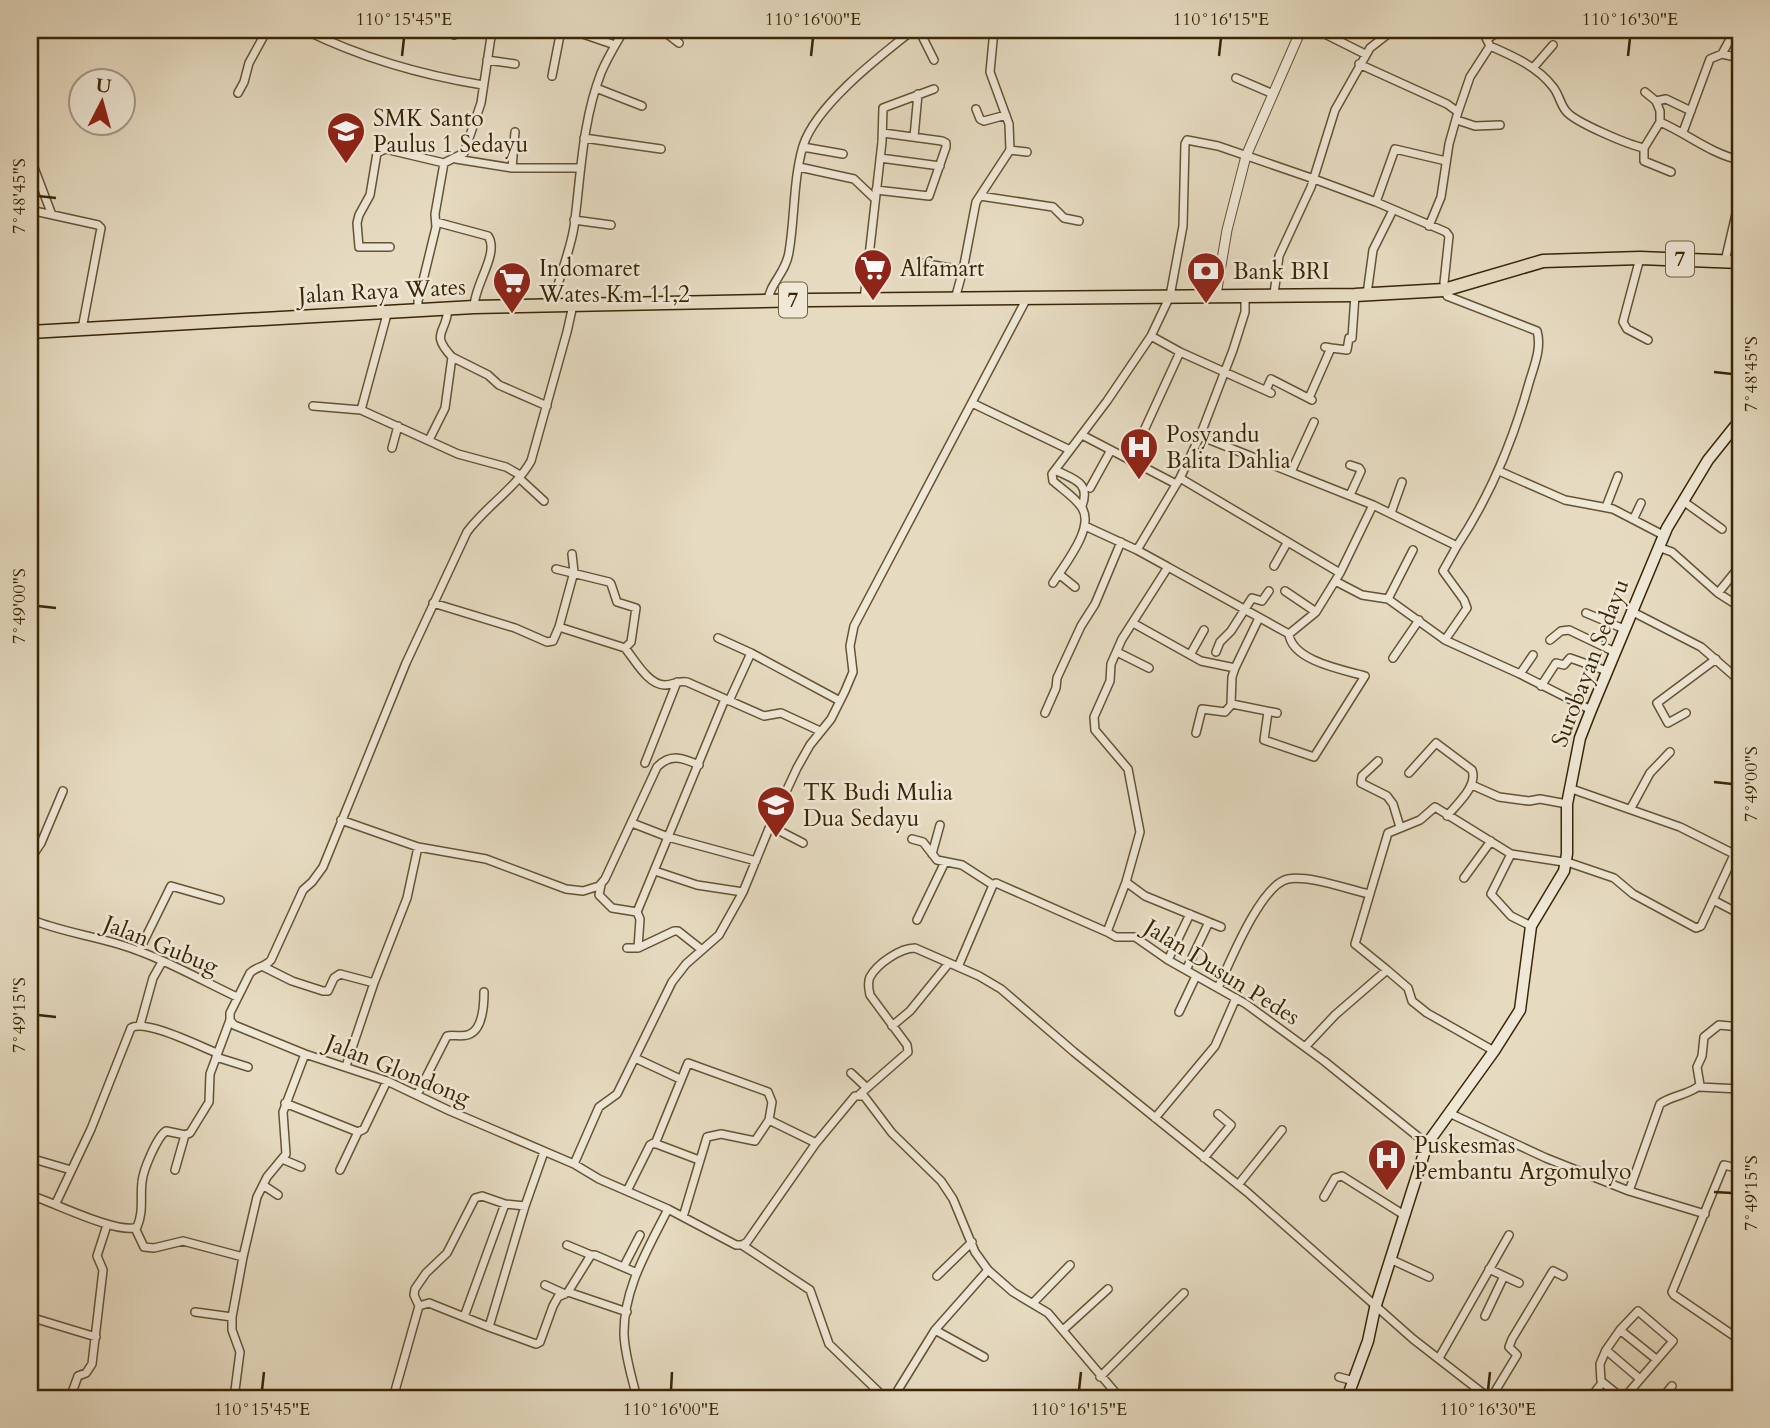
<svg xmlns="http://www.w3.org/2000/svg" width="1770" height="1428" font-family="Cardo,serif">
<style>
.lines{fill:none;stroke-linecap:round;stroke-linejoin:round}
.minor-casing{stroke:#655333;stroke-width:10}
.tertiary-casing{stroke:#655333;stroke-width:11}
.secondary-casing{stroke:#3a2604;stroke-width:13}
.trunk-casing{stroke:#3a2604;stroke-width:15}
.minor{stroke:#efe8d7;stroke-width:7}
.tertiary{stroke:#efe8d7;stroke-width:9}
.secondary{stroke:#efe8d7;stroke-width:10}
.trunk{stroke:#e6dbc1;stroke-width:12}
.ticks{fill:none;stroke:#3a2604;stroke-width:2.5}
.labels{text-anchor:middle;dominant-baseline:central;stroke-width:5;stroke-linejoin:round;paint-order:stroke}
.shield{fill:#efe8d7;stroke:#706043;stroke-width:2}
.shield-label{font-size:21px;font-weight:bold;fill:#3a2604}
.poi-label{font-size:23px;fill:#3a2604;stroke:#efe8d7;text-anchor:start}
.street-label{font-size:23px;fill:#3a2604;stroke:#efe8d7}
.neatline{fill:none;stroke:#3a2604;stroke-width:2.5}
.ticks-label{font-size:18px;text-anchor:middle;fill:#3a2604}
</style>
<rect width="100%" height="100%" fill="#e6dbc1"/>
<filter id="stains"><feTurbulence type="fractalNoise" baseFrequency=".00286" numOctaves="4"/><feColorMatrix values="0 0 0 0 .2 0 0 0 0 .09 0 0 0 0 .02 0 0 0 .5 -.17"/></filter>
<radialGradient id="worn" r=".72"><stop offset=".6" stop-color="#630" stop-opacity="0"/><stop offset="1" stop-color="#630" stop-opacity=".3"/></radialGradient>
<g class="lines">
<defs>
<path id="minor" d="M305 30C362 58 421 75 483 85
M571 30 615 45
M662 30 679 43
M885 30 905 36
M919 30 934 60
M1317 30 1365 54
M1482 30 1490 46C1513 56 1538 67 1553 87 1559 94 1560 104 1566 111 1574 122 1629 145 1644 148L1660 122V111L1656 101 1645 92
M454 35 455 30
M1487 39 1502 30
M1722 54 1740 58
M487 60 515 64
M1359 64 1447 104 1458 112
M1533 68 1553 45
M552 76 561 30
M1236 78 1273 94
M596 88 642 106
M238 93 244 82 249 63 267 30
M1656 101 1666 99 1691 111
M976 109 980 119 984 121 1006 115
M1457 120 1475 126 1500 125
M1660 122C1688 134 1711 154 1740 160
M1683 132 1710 59 1722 54 1735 30
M914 137 918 94
M584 138 661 149
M803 147 843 154
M1644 148V161L1671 172
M1010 150 1027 152
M30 157 52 215
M880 158 940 166
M456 159 512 168H580
M799 167 854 179 875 199
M512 168 515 132
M876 190 929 196 946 147V143L942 141 883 133
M980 196 1053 207 1064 218 1079 221
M1376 202 1395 149 1446 161
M30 210 98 225 101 228 82 329
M574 220 611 225
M436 222 488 236C500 253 474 285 474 307
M1429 226 1441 197 1449 144 1458 112 1470 77 1490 46
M390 247H359L357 223 359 215 370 195 377 153 385 149 444 163 464 153 481 103 492 30
M1640 258 1623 322 1627 329 1648 340
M1725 261 1740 197
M921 263 963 270
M1274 294 1279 256 1311 187 1335 110 1370 48 1393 30
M1367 294 1373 250 1393 210
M1245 295V312L1233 350 1200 436 1180 478 1137 550 1168 567 1122 639 1111 664 1110 681 1094 717 1095 730 1128 769 1140 832 1126 882 1107 932 1116 937H1135L1168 960 1246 1004 1324 1061 1427 1144
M955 299 963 270 976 202 1010 150 1009 124 990 72 994 30
M864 300 882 142 883 108 934 89
M768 301C769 284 786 273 789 252 795 217 793 180 803 146 816 105 880 56 913 30
M553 305C558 278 570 253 574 227 581 175 582 122 601 73 607 58 616 44 624 30
M418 310V301L436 227 435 214 444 163
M1151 336 1180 352 1271 393
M1331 348 1347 350 1349 338H1352L1355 295
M452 357 488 375 499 385 547 406
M1266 390 1271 379 1312 400
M1309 398 1331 348 1325 347
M972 403 1070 450
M313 406 361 410 458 454 506 467 520 475
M361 410 386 318V311
M1730 433 1740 439
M1082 435 1176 484
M429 440 445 408 452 357C429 332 447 334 448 308
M392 448 398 426
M1130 461 1180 352
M1350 465 1359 468 1361 471 1350 495
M1055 470C1073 479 1091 482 1082 506
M1499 471 1565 500 1613 509 1663 535
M1291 472 1314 422
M519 478 544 501
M1090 488 1111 450
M1683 501 1722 529
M1606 507 1618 476
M1391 513 1402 482
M1634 518 1641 503
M1085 526 1137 550
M1658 547 1672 552 1718 593 1740 607
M1274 566 1287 543
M1168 567 1289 634 1316 612 1340 573 1180 478
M1340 573 1373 505
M1059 574 1075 587
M1337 582 1362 595 1388 599 1445 640 1520 674 1591 710
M1053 583C1064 565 1095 528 1082 508 1076 498 1062 489 1053 481L1052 474 1107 401 1151 336 1170 296 1183 226 1185 144 1187 140 1218 146 1314 179 1376 202 1446 232 1449 236 1444 283 1447 296 1537 331C1542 348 1534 366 1529 383 1513 441 1490 496 1457 546L1373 505 1200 436
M1285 591 1316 612
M1718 593 1740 566
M1388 599 1413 550
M433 603 515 628 547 642 553 641 559 627 625 648 631 642 636 608 617 602 611 584 609 582 556 569
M1631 611 1701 647 1740 681
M1586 613 1624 629
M1133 623 1201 661 1235 668 1259 618
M559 627 574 572 572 554
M718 638 751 653
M1445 640 1467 608 1464 600 1443 571 1457 546
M1550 640 1561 631 1569 630 1615 652
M625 648C635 660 648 685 665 685 673 685 679 680 687 682L764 716 781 713 820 731
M1117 652 1149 668
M1216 652 1220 642 1231 631 1252 598 1262 601 1269 591
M1190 655 1204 630
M1393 658 1419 620
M1520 674 1533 655
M1541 686 1556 663 1564 665 1570 658 1607 671
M729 701 751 653 840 701
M1231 704 1232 677 1235 668
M1268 712 1264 740 1314 757 1365 676C1344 670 1292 661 1289 634
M1045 713 1056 688 1057 678 1081 626 1095 604 1121 542
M1686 713 1668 723 1657 703 1716 659
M1196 733 1202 709 1225 712 1232 704 1277 713
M1378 761 1362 776 1361 783 1387 796 1393 804 1400 827
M645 763 677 682
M1409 773 1436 743 1472 770C1478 786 1457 804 1447 816
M1472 785 1499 797 1529 801 1540 799 1567 804
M1569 788 1680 827 1740 857
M1631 808 1650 773 1670 752
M341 820 418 847 486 859 566 889 583 891 599 886 605 879 657 767C671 753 683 758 699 765
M632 823 668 837 756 861
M770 826 803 843
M912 839 923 842 937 860 962 865 993 885
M30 851 35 852 41 843 63 791
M932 854 940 825
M1511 854 1491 894 1511 916 1531 926
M655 871 697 885 743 892
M1464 878 1491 841
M1126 882 1145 896 1221 927
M601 885 599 895 612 908 637 912
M1713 900 1740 914
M30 919C58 931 89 935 118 944 159 956 199 979 237 997
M917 920 945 862
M1738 926 1740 921
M627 948H638L674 931H678L702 950
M638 948 640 919 637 912 725 699
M139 951 171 886 220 900
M1168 960 1190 914
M264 967 292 981 323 991H328L334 978 340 974 374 983
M958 967 993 885 996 883 1107 932
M1186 970 1209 922
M1387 970 1355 944 1388 833 1420 820 1435 807 1511 854 1570 863 1614 878 1633 894 1696 928 1701 926 1734 855
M1218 988C1229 964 1261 884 1288 879 1309 875 1347 889 1369 894
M1179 1012 1196 976
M230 1020 234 1025 305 1054 387 1081 450 1111 574 1164 599 1179 668 1209 736 1245H742L747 1242 816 1143 855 1096H864L892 1133 941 1181 953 1199 975 1252 988 1270 1013 1292 1048 1313 1120 1398
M140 1025 153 978 162 962
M892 1026 910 1011 949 963
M1305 1047 1335 1015 1387 970 1408 988 1412 1001 1427 1013 1494 1051
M216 1057 248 1067
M635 1058 680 1079
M346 1066 374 983 407 898 418 847
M851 1073 867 1088
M1699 1087 1740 1089
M860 1094 908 1052 907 1045 870 995C869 989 867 983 870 977 877 964 900 948 915 948L979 976 1001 989 1074 1052 1247 1192 1413 1339 1489 1398
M417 1095 447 1036C454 1034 463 1038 470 1034 483 1028 484 1004 484 992
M285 1103 358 1132
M1449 1113 1546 1158 1629 1191 1705 1214
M1155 1118 1215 1046 1236 998
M655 1144 688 1063 768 1092 772 1102 769 1120 816 1143
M30 1158 71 1170
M1204 1158 1231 1125 1218 1114
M282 1159 301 1167
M574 1164 599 1107 617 1094 672 982 686 964 719 935 743 892 770 826 797 768 810 745 831 719 845 691 853 672 850 646 854 626 1027 298
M1740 1169 1724 1165 1672 1292 1674 1295 1740 1340
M175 1170 185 1135
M340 1170 358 1132 364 1129 387 1081
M263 1185 278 1195
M1238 1185 1282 1130
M627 1191 650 1145 654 1143 699 1160
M1629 1191 1660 1104C1672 1095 1690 1095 1700 1085L1697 1067 1702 1056 1704 1037 1719 1025 1740 1027
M30 1195C53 1202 118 1235 137 1227 144 1211 140 1198 142 1182 143 1170 157 1137 166 1131L185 1135 190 1133 209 1102 210 1074 230 1020V1013L250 973C257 966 264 968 271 960L303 890 312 882 323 867 406 663 467 532C486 506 515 489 531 461L567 332 573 305
M1324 1197 1335 1178 1342 1176 1404 1215
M56 1203 91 1129 131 1028C146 1019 199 1046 217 1053
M525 1206 489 1327 536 1344 540 1342 553 1306 558 1297 568 1292 591 1255H595L637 1273
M683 1217 707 1137 721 1134 755 1141 769 1120
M135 1228 144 1247 154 1248 183 1241 243 1257
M567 1245 591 1255
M742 1245 810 1290 829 1344 885 1398
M1390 1259 1429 1277
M624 1266 640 1235
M1489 1269 1519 1283
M937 1276 972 1242
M545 1285 565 1294
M568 1292 627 1312
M1033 1303 1070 1265
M419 1306 429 1303 489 1327
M195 1312 232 1317
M1485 1316 1504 1276
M30 1317 96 1337
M464 1317 505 1204
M935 1330 984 1357
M1063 1330 1108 1289
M1606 1350 1620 1330
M1439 1358 1509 1235
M1100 1377 1184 1293
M1339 1377 1354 1381
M70 1398 78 1376 86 1373 92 1364 103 1270 97 1256 107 1225
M234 1398 240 1352 232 1330V1317L243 1257 257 1197 267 1177 286 1154 283 1112 305 1054
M393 1398 419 1306 414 1295 415 1289 426 1273 447 1253 475 1198 482 1196 505 1204 525 1206 544 1152
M637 1398C632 1378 625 1356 624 1335 623 1289 648 1249 668 1209
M893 1398 935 1330 988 1270
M1491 1398 1517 1355 1509 1347 1512 1339 1553 1271 1563 1276
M1590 1398 1602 1383
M1622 1398 1601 1381 1600 1364 1606 1350 1640 1379
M1624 1398 1673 1341 1638 1311 1620 1330 1656 1359
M1662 1398 1672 1386
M1735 1398 1740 1383"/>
<path id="tertiary" d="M1216 295 1227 230 1246 156 1301 30"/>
<path id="secondary" d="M1347 1398 1368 1341 1375 1308 1427 1144 1494 1051 1520 1010 1531 926 1564 871 1567 854V804L1580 738 1591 710 1667 528 1708 460 1740 420"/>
<path id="trunk" d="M30 332 474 307 810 300 1355 295 1444 290 1543 261 1640 258 1740 262"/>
</defs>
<use href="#minor" class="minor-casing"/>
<use href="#tertiary" class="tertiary-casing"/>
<use href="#secondary" class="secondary-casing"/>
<use href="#trunk" class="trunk-casing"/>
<use href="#minor" class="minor"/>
<use href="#tertiary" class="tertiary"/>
<use href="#secondary" class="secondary"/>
<use href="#trunk" class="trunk"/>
</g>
<path class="ticks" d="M402 56 404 38M811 56 813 38M1219 56 1221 38M1628 56 1630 38M38 196 56 198M1714 372 1732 374M38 606 56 608M1714 782 1732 784M38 1015 56 1017M1714 1192 1732 1193M262 1390 264 1372M671 1390 672 1372M1079 1390 1081 1372M1488 1390 1490 1372"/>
<defs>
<symbol id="school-pin" viewBox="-11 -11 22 30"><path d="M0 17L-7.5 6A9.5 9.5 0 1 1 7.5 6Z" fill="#8f2418" stroke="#efe8d7"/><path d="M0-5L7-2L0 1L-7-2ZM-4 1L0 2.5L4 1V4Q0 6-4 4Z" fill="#fff"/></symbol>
<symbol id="supermarket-pin" viewBox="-11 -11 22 30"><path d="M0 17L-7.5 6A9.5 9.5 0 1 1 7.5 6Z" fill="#8f2418" stroke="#efe8d7"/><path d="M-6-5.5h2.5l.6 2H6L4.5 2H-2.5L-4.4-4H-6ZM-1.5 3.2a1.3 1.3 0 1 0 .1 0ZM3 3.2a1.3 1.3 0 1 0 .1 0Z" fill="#fff"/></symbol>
<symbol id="bank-pin" viewBox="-11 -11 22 30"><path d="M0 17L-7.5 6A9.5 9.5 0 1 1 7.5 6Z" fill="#8f2418" stroke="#efe8d7"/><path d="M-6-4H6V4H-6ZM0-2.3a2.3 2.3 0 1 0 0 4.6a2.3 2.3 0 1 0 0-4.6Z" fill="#fff"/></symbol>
<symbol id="hospital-pin" viewBox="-11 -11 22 30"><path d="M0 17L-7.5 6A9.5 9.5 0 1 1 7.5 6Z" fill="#8f2418" stroke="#efe8d7"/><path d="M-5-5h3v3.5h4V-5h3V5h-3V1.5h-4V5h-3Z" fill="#fff"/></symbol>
</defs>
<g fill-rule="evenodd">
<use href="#school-pin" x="324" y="109" width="44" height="60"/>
<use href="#supermarket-pin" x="851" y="246" width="44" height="60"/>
<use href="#bank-pin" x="1184" y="249" width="44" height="60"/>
<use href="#supermarket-pin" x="490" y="259" width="44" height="60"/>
<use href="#hospital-pin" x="1117" y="425" width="44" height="60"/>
<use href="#school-pin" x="754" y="783" width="44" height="60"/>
<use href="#hospital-pin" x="1365" y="1136" width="44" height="60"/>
</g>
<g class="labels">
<g class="shield">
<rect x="1666" y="241.5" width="28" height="35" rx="5"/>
<rect x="779" y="282.5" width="28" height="35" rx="5"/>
</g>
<g class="shield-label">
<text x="1680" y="259">7</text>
<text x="793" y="300">7</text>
</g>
<g class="poi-label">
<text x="373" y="118">SMK Santo<tspan x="373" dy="26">Paulus 1 Sedayu</tspan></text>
<text x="539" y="268">Indomaret<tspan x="539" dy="26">Wates Km 11,2</tspan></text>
<text x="900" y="268">Alfamart</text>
<text x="1233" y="271">Bank BRI</text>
<text x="1166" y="434">Posyandu<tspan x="1166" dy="26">Balita Dahlia</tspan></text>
<text x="803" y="792">TK Budi Mulia<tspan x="803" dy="26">Dua Sedayu</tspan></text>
<text x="1414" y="1145">Puskesmas<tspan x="1414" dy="26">Pembantu Argomulyo</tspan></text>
</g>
<g class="street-label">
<text transform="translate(382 291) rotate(-3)">Jalan Raya Wates</text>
<text transform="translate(1590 663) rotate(-69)">Surobayan Sedayu</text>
<text transform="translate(161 945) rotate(22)">Jalan Gubug</text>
<text transform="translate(1222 972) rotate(32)">Jalan Dusun Pedes</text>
<text transform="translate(398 1070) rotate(22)">Jalan Glondong</text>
</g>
</g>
<rect width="1770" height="1428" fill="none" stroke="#e6dbc1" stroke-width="77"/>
<g transform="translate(102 102) rotate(6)"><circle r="33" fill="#efe8d7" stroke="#a79a83" stroke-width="2"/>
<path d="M0-5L12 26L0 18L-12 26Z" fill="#8f2418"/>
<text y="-10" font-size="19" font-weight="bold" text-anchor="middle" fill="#3a2604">U</text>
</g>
<rect x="38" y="38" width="1694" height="1352" class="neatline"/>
<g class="ticks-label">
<text x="404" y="25">110°15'45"E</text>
<text x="813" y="25">110°16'00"E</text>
<text x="1221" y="25">110°16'15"E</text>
<text x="1630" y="25">110°16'30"E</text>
<text transform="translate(19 196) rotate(-90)" y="6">7°48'45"S</text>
<text transform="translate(1751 374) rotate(-90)" y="6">7°48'45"S</text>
<text transform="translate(19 606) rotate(-90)" y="6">7°49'00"S</text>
<text transform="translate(1751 784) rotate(-90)" y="6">7°49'00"S</text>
<text transform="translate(19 1015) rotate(-90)" y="6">7°49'15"S</text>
<text transform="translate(1751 1193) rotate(-90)" y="6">7°49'15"S</text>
<text x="262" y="1415">110°15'45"E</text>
<text x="671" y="1415">110°16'00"E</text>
<text x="1079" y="1415">110°16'15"E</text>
<text x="1488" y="1415">110°16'30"E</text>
</g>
<rect width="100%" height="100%" filter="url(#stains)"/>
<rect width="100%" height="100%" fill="url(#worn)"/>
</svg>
